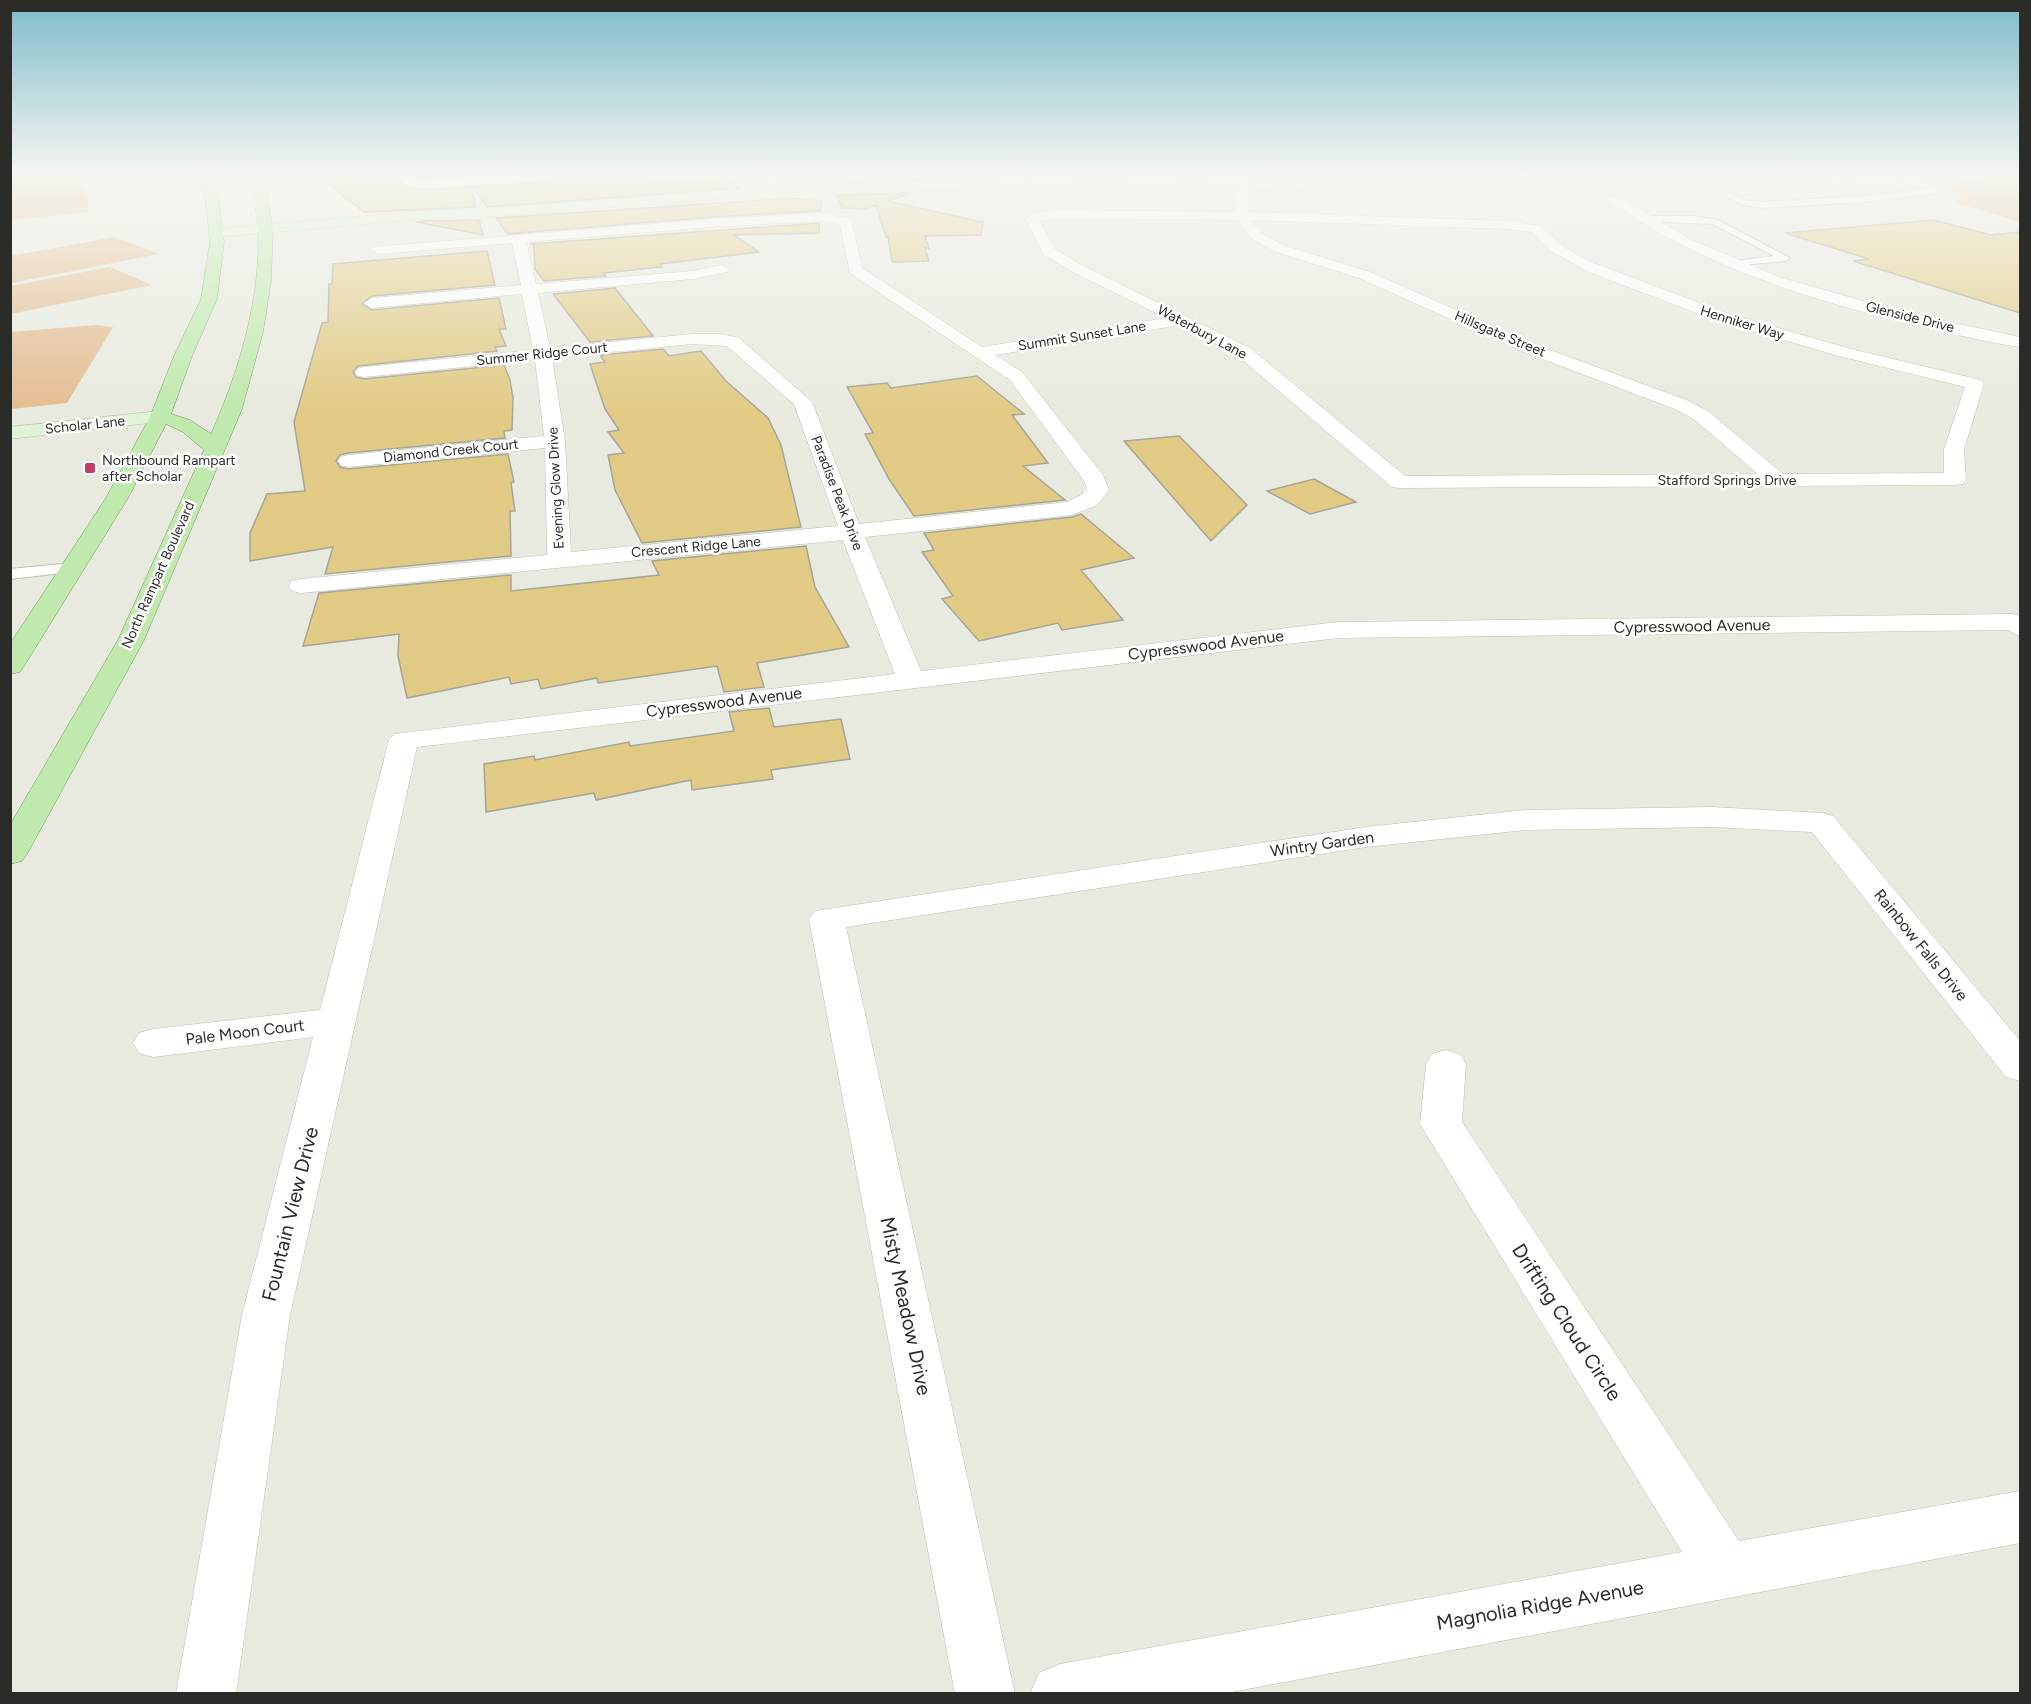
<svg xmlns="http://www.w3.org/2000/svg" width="2031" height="1704" font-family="Figtree,sans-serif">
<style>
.green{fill:#e4bc90}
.building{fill:#e1ca83;stroke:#a7a49a;stroke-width:1.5}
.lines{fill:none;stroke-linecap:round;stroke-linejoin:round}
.lane-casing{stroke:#bdbfb4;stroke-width:2}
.street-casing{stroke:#bdbfb4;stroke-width:1}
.secondary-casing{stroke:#bdbfb4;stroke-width:1}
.primary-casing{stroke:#709d5a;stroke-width:1}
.lane{fill:#fff;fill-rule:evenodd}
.street{fill:#fff;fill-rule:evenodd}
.secondary{fill:#dff4d6;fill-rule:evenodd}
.primary{fill:#bfe9ad;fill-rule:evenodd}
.poi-dot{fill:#c6396b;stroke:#fff;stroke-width:2}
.labels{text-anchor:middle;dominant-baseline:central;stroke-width:5;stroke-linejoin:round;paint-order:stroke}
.far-street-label{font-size:14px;fill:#2b2b27;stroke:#fff}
.far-poi-label{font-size:14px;fill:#2b2b27;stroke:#fff;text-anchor:start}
.street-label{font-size:16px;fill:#2b2b27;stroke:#fff}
.near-street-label{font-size:20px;fill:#2b2b27;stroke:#fff}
</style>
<rect width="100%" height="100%" fill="#e8eadf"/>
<path class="green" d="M11 174H85L89 212 11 220Z
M2008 174H2020V222L1954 202 1962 199 1959 194 1935 186Z
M115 237 159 254 11 283V256Z
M110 267 152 285 11 314V286Z
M96 325 113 327 67 403 11 409V332Z"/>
<path class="building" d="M315 174H394L405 188 423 190 471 187 476 207 364 212Z
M411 174H510L423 178H415Z
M558 174H636V177L673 182 729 178 738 188 487 207 473 187 536 183 555 178Z
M828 174H950V179L832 183Z
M911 193 888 201 983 222 981 235 925 236 929 248H925L929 261 892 262 888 237H886L876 205 865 209 842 208 837 195Z
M793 198 821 201 820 211 712 217 508 234 496 218Z
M479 220 483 235 416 222 424 221Z
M1934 220 1991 235 2020 232V313L1853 261 1869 259 1785 233Z
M819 223V233L734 235 759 252 660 264 662 267 603 273 606 276 544 281 535 269 534 245 530 244Z
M487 251 495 285 372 296 362 304 372 310 499 298 506 329H499L506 346 495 347 497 351 358 366 353 372 356 377 364 379 504 365 510 380 513 398 512 430 504 431 505 438 348 453 340 455 336 461 340 467 348 469 508 454 514 482 511 483 515 511H510L511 556 325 574 333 547 250 561V533L267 494 305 491 294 422 322 323 328 322 329 284H332L333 264Z
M615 288 653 336 590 342 553 294Z
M663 349 669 356 701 351 726 381 768 418 781 445 801 527 642 543 615 490 608 455 624 453 608 432 619 430 605 409 590 364 605 362 600 355Z
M977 376 1024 414 1012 415 1048 463 1023 466 1065 500 914 516 889 479 865 434 873 433 847 387 887 383 891 388Z
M1179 436 1247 505 1211 541 1124 441Z
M1314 479 1356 502 1310 514 1267 491Z
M1081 514 1134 558 1081 570 1123 620 1062 630 1058 623 979 641 942 599 953 596 922 552 934 550 924 533 1072 517Z
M806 546 815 587 849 647 757 663 764 687 724 692 717 666 598 683 597 678 541 689 538 679 511 684 509 677 407 698 398 656 399 634 303 646 319 593 511 575V591L659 575 652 561Z
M769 708 774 727 841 719 850 759 771 770 773 779 692 790 691 780 596 800 594 793 486 812 484 764 534 756 535 760 629 742 630 746 734 731 729 712Z"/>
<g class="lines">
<defs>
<path id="lane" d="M1538 174C1555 173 1578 180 1592 178 1601 177 1607 174 1616 174L1592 183Z
M1807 174H1819L1851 185 1844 187Z
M1897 177 1932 185 1940 191 1936 193 1864 202 1763 208 1742 205 1717 192 1721 189 1747 201 1763 202 1864 196 1927 189 1894 181 1893 179Z
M1645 216H1694L1718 220 1790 258 1785 261 1731 266 1729 264 1734 261 1774 256 1713 224 1642 221V217Z
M73 563 81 568 79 571 10 579V569Z"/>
<path id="street" d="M396 174H408L414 180H423L556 174 554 176 535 181 423 188 407 186Z
M767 174H779L776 181 772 182 766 178Z
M1235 174H1247L1248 212 1508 221 1541 226 1561 245 1586 260 1723 312 1851 349 1981 380 1984 384 1964 449 1966 479 1963 484 1955 485 1400 488 1392 487 1238 356 1181 325 995 355 1022 372 1103 475 1109 490 1097 505 1072 515 865 537 921 671 1338 622 2013 614 2020 616V636L2007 630 1338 638 417 747 290 1315 236 1694H176L242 1315 313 1037 153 1057 139 1053 133 1043 139 1033 153 1029 320 1010 389 740 394 734 895 674 843 540 301 593 292 591 289 586 292 581 301 579 547 555 545 448 348 467 341 465 338 461 341 457 348 455 544 436 535 360 364 377 358 376 355 372 358 368 364 367 533 350 522 294 372 308 364 303 372 298 521 285 512 243 378 254 371 250 373 247 712 219 823 213 851 219 862 268 982 347 1166 318 1073 272 1044 255 1026 220 1032 213 1056 210 1236 212ZM1056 218 1238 220 1251 238 1273 251 1359 278 1519 350 1675 409 1695 420 1758 474 1405 476 1250 348 1083 266 1055 249 1040 221ZM1251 220 1508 229 1532 232 1551 251 1589 272 1712 319 1839 356 1965 387 1944 449V473L1783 474 1709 412 1689 401 1531 343 1370 272 1283 245 1260 232ZM823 221 840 225 850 273 1010 380 1084 481 1087 489 1081 495 1067 502 859 524 812 402 739 338 721 334H692L550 348 538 293 693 279 727 272 729 269 722 265 693 271 536 284 526 242 712 227ZM692 344 727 346 794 404 838 526 571 552 565 441 552 358Z
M1607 190 1690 239 1779 277 1898 311 2020 337V347C1985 342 1949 333 1913 324 1803 299 1696 263 1603 197L1601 194Z
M1713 807 1822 813 1833 816 2020 1041V1081L2006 1077 1812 832 1713 827 1525 830 1366 847 846 927 1015 1694H955L809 919 815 911 1366 827 1525 810Z
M1446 1050 1460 1054 1466 1064 1462 1122 1739 1541 2020 1491V1543L1221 1694H1030L1039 1673 1060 1664 1682 1552 1420 1124 1426 1064 1432 1054Z"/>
<path id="secondary" d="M1908 174H1944L1938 178 1813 192 1633 198H1527L1160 187 881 191 719 199 472 218 424 219 217 237 210 233 217 229 424 211 472 210 719 191 881 183 1160 179 1527 190H1633L1813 184Z
M160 411 167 413 170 417 167 421 10 439V427Z"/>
<path id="primary" d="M203 174H215L224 242 217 299 192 356 171 414 190 420 211 434C244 361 276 252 247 174H259L266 190 273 229 271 281 263 332 242 409 144 640 27 854 22 861 10 864V825L118 640 204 450 183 432 166 424 128 498 24 666 20 672 10 674V644L106 498 150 417 174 356 201 299 210 242Z"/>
</defs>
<use href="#lane" class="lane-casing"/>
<use href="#street" class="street-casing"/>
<use href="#secondary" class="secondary-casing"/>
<use href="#primary" class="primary-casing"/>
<use href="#lane" class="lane"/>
<use href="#street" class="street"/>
<use href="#secondary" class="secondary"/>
<use href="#primary" class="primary"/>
</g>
<linearGradient id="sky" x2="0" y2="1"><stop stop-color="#7dbbca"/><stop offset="0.42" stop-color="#f5f6f1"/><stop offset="1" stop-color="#f5f6f1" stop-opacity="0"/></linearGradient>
<rect width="2031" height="412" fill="url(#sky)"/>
<rect class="poi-dot" x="84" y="462" width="12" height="12" rx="3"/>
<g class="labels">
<g class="far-street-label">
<text transform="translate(1910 317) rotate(14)">Glenside Drive</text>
<text transform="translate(1742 323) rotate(17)">Henniker Way</text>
<text transform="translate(1202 332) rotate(28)">Waterbury Lane</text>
<text transform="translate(1500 334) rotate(23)">Hillsgate Street</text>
<text transform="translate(1082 336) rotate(-9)">Summit Sunset Lane</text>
<text transform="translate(542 354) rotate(-6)">Summer Ridge Court</text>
<text transform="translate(85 425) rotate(-6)">Scholar Lane</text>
<text transform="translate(451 451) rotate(-6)">Diamond Creek Court</text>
<text x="1727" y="480">Stafford Springs Drive</text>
<text transform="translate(556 488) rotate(-93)">Evening Glow Drive</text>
<text transform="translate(837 493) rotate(69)">Paradise Peak Drive</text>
<text transform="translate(696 547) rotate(-5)">Crescent Ridge Lane</text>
<text transform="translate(158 575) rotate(-66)">North Rampart Boulevard</text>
</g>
<g class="far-poi-label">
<text x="102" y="460">Northbound Rampart<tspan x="102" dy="16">after Scholar</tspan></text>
</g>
<g class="street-label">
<text transform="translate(1692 626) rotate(-1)">Cypresswood Avenue</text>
<text transform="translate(1206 645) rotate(-7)">Cypresswood Avenue</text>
<text transform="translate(724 702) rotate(-7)">Cypresswood Avenue</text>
<text transform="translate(1322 844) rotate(-8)">Wintry Garden</text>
<text transform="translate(1921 945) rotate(51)">Rainbow Falls Drive</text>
<text transform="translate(245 1032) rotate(-7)">Pale Moon Court</text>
</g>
<g class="near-street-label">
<text transform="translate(290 1214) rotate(-76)">Fountain View Drive</text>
<text transform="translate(906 1306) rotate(78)">Misty Meadow Drive</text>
<text transform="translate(1567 1322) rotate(57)">Drifting Cloud Circle</text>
<text transform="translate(1540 1605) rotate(-10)">Magnolia Ridge Avenue</text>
</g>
</g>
<rect width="2031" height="1704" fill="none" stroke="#2b2b27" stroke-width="24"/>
</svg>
